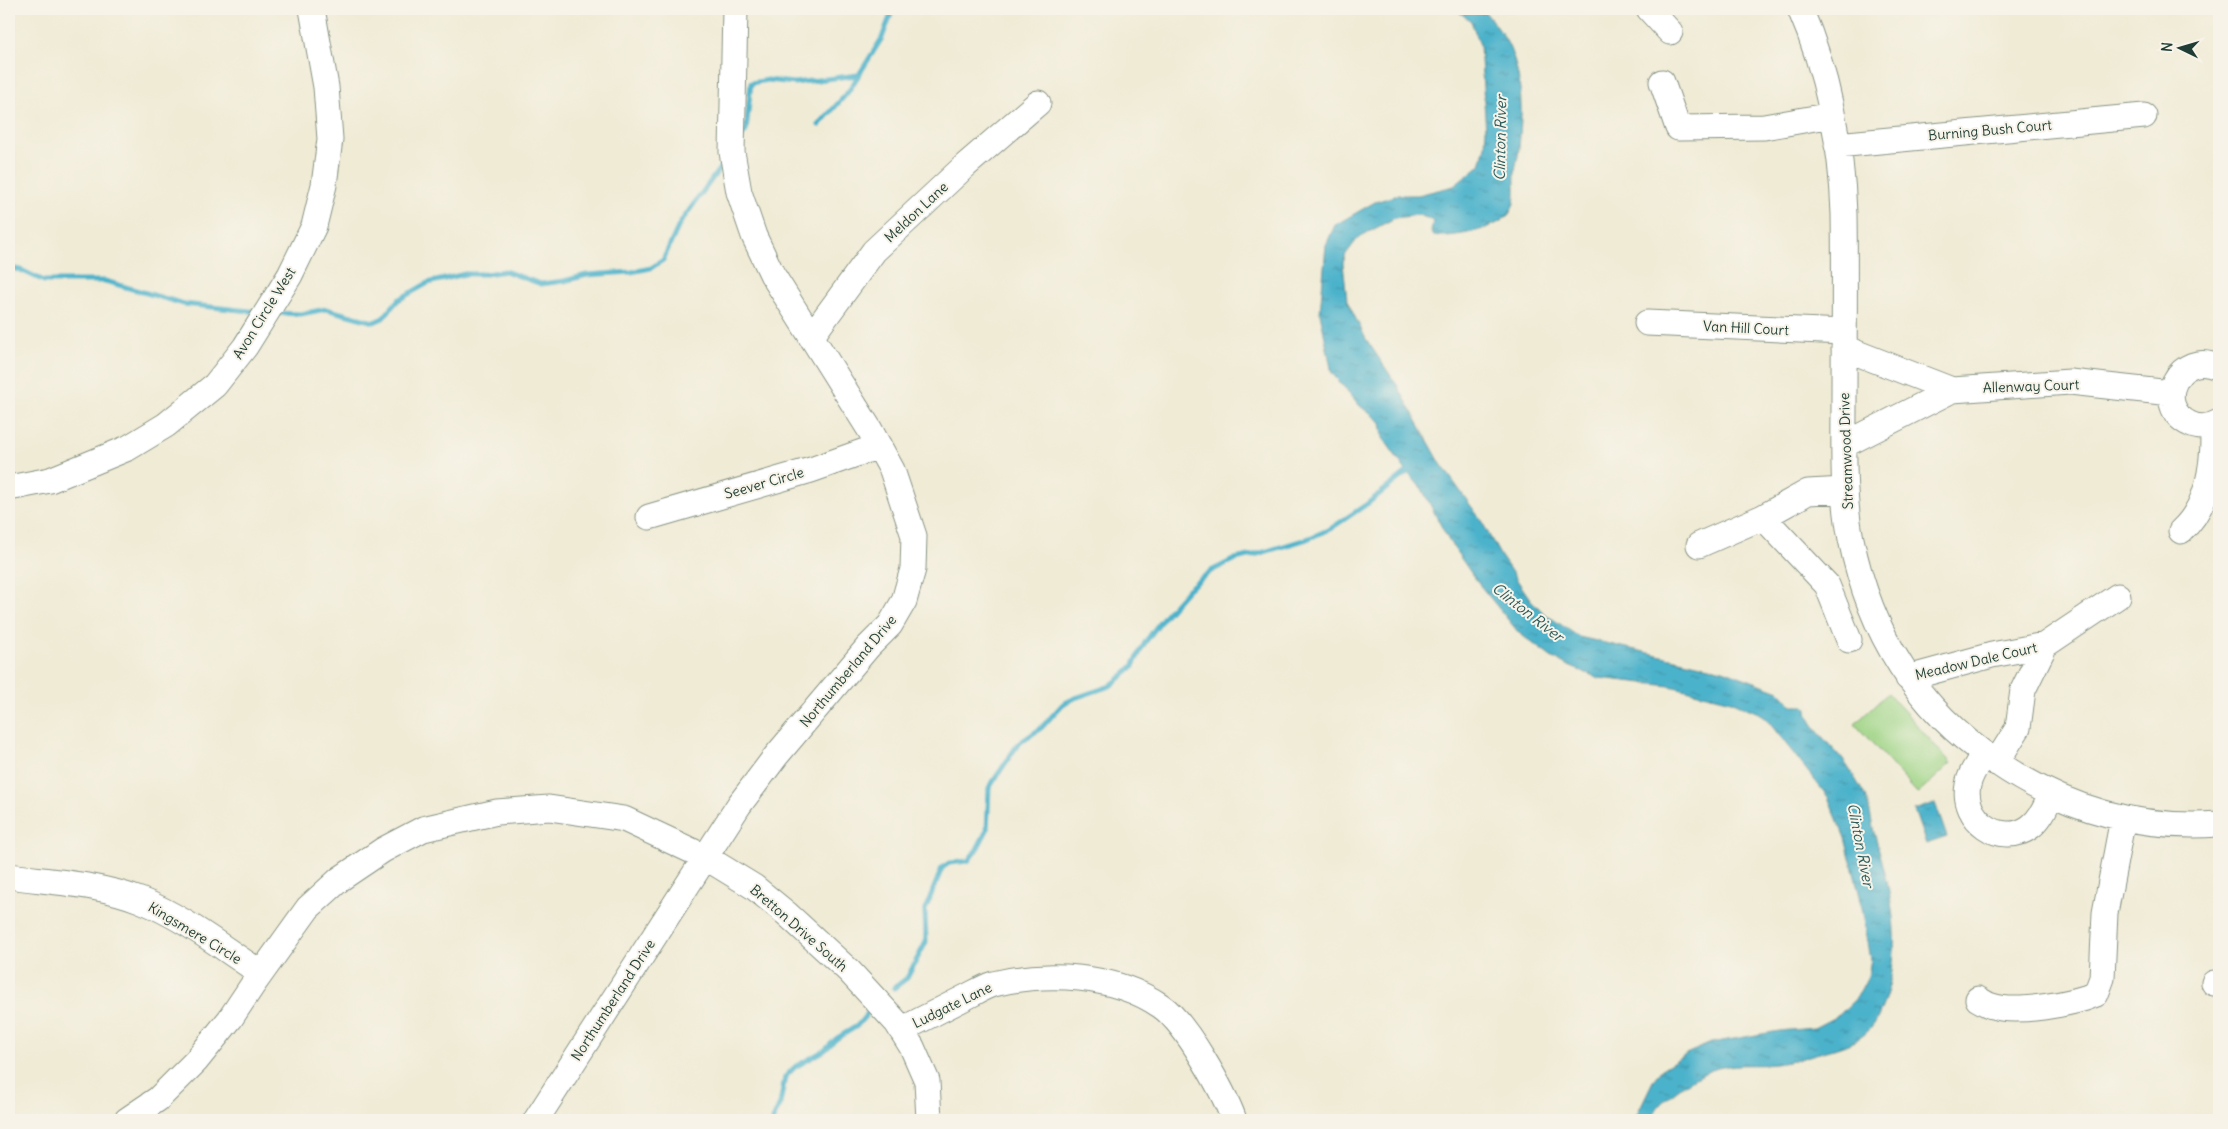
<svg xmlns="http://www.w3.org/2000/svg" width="2228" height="1129" font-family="Delius,sans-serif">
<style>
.green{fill:#9ed485;stroke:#5e885c}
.water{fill:url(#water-ripples);stroke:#367880}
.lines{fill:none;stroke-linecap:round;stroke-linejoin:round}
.stream{stroke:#4cb2cb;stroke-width:5}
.minor-casing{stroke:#889484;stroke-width:27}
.minor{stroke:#fff;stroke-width:25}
.labels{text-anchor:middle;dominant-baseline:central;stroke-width:4;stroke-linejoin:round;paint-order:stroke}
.street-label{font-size:14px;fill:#1f3d34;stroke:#f7f3e8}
.water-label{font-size:15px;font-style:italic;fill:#2a5a5a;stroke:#f7f3e8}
</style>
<defs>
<pattern id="water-ripples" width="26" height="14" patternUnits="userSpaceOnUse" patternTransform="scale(1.25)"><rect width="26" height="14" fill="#4cb2cb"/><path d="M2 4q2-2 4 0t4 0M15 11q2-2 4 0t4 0" fill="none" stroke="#3f92a6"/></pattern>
</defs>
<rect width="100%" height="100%" fill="#f7f3e8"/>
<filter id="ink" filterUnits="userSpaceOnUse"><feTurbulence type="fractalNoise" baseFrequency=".02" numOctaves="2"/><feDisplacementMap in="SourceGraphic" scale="10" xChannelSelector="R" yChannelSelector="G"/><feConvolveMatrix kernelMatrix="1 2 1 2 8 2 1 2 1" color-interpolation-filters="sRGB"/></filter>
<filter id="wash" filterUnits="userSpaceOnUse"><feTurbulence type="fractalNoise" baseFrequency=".0096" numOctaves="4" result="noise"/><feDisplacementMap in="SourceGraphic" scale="20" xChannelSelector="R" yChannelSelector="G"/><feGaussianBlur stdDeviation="1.12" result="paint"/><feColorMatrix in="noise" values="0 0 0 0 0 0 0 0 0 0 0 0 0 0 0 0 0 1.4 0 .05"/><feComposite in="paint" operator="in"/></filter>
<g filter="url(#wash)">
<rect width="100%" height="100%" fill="#f0ebd5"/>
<path class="green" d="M1888 693 1951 763 1918 794 1855 724Z"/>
<path class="water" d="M1455 9H1482C1494 22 1508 39 1513 57 1523 86 1522 116 1519 147 1519 156 1515 165 1515 173 1514 187 1518 202 1509 214 1498 229 1451 239 1434 235L1431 232 1433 220 1418 215 1395 218 1359 237 1346 254 1343 263 1347 301 1366 339 1397 385 1441 464 1481 520 1500 555 1530 599 1544 613 1579 637 1723 670 1779 691 1793 706H1805L1807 708C1805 723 1834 748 1843 760 1850 769 1857 782 1863 792 1870 805 1871 822 1875 836 1893 898 1906 955 1878 1017 1866 1043 1837 1048 1812 1055 1802 1058 1792 1062 1782 1063 1761 1067 1740 1062 1718 1068 1701 1073 1686 1083 1672 1094 1663 1101 1654 1108 1653 1120H1634L1654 1079 1663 1068 1686 1054 1711 1043 1779 1031 1814 1028 1839 1015 1857 997 1868 976 1871 960 1860 896 1845 838 1828 797 1763 715 1731 701 1670 686 1599 678 1571 667 1551 657 1519 633 1478 583 1449 541 1422 489 1407 472 1383 438 1381 422 1360 406 1332 373 1320 313 1326 245 1335 225 1375 202 1398 195H1418L1454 186 1480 165 1485 146 1486 131 1480 45 1471 21Z
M1935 803 1947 837 1926 844 1914 810Z"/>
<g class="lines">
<path class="stream" d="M819 125 848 92 882 38 893 9
M742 136 746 131 751 83 768 80 794 83 858 75
M9 268 21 270 44 281H105L184 304 259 312
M275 313 301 314 326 309 374 322 383 318 398 300 428 283 465 274H486L505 271 541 284 564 281 587 275 631 272 651 268 663 260 680 223 725 161
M894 988 907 978 926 942 925 910 942 868 949 863 968 861 977 849 987 830 989 788 1018 744 1041 728 1063 704 1075 698 1110 686 1126 673 1133 666 1144 644 1165 615 1188 589 1211 571 1235 559 1254 555 1307 539 1330 529 1367 504 1407 472
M773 1120 780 1104 785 1077 795 1067 825 1050 836 1039 857 1026 867 1014"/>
</g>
</g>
<g filter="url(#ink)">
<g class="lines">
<defs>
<path id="minor" d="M1649 9 1670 32
M1800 9C1827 70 1842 147 1844 214 1845 277 1844 340 1844 403 1844 448 1842 495 1851 539 1870 633 1917 709 1996 762 2063 808 2138 830 2219 824
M1662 82 1678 128 1764 127 1832 115
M1837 145 2144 116
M1647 323 1844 332
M811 337 874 251 966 165 1038 103
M1844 348 1952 390
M2219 368C2179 347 2151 406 2190 424 2200 429 2210 427 2219 422
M1844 445 1952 390 2070 382 2171 393
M9 488 50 480 128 448 166 425 215 385 245 347 290 275 314 226 324 185 330 139 326 87 312 9
M649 517 811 470 879 446
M1763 517 1827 585 1849 640
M2181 531C2210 505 2214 462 2213 426
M1699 545 1763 517 1808 492 1845 490
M1908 678 1992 655 2045 645
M1984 754C1978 763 1970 774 1968 785 1961 819 2001 848 2030 827 2041 819 2046 806 2051 795
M1996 763 2018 728 2023 690 2045 645 2118 596
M9 876C52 882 99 884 140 900 184 917 222 948 261 973
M2214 983 2219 984
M1978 999C1982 1001 1987 1005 1992 1006 2016 1014 2073 1004 2096 994L2102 978 2105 913 2123 818
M901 1030C923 1019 944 1008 966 997 974 993 984 987 993 984 1047 971 1114 974 1161 1006 1186 1023 1224 1092 1234 1120
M127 1120 158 1099 196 1061 230 1019 252 986 308 908 340 879 383 850 423 829 497 812 549 808 624 819 705 857 754 887 787 914 849 971 897 1023 912 1047 927 1081 929 1120
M536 1120 739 805 776 756 868 647 890 625 904 601 913 569 914 536 892 470 870 430 772 274 754 236 739 192 732 152 735 9"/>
</defs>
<use href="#minor" class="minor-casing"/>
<use href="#minor" class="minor"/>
</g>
</g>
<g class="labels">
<g class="street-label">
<text transform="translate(1990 130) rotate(-5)">Burning Bush Court</text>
<text transform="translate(916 212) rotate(-43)">Meldon Lane</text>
<text transform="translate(264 313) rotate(-58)">Avon Circle West</text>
<text transform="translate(1746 328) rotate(3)">Van Hill Court</text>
<text transform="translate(2031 386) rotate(-2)">Allenway Court</text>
<text transform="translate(1846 451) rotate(-92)">Streamwood Drive</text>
<text transform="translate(764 483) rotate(-16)">Seever Circle</text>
<text transform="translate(1976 661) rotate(-13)">Meadow Dale Court</text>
<text transform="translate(848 671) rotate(-50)">Northumberland Drive</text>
<text transform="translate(799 928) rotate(41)">Bretton Drive South</text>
<text transform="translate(195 933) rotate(31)">Kingsmere Circle</text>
<text transform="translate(613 1000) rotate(-57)">Northumberland Drive</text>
<text transform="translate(952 1005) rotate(-26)">Ludgate Lane</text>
</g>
<g class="water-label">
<text transform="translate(1500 138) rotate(-89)">Clinton River</text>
<text transform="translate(1528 612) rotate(38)">Clinton River</text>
<text transform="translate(1861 845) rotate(79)">Clinton River</text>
</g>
</g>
<rect width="2228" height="1129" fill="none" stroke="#f7f3e8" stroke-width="30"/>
<g transform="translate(2180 48) rotate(275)" stroke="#f7f3e8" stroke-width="4" paint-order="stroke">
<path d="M0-4L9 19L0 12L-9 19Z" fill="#1f3d34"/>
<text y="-8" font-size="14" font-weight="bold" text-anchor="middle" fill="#1f3d34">N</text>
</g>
</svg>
